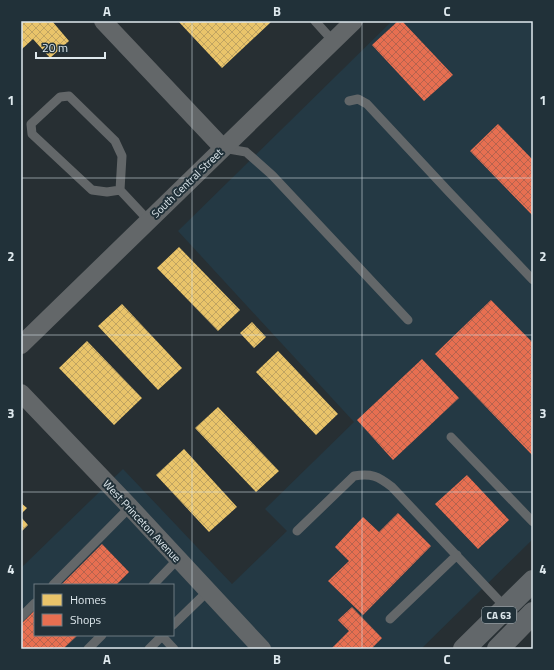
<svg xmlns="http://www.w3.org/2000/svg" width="554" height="670" font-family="'Titillium Web',sans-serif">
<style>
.built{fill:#243944;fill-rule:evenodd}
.homes{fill:url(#homes-cross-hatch)}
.shops{fill:url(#shops-cross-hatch)}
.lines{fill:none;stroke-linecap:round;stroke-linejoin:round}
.service{stroke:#636769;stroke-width:9}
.minor{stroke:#636769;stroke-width:18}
.primary{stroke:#62676a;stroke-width:22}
.grid{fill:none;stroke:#dfe9ee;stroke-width:1;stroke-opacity:0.55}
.labels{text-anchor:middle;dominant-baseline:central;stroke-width:4;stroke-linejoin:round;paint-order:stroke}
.shield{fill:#213139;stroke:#a6b2b8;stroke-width:1}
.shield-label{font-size:10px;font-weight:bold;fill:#dfe9ee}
.street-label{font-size:11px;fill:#dfe9ee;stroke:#213139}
.neatline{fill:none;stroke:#dfe9ee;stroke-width:1.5}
.grid-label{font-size:13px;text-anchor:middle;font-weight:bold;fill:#dfe9ee}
</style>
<defs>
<pattern id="homes-cross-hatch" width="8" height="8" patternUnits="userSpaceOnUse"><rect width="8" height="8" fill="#e9c46a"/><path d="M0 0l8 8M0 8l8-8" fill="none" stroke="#c0a461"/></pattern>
<pattern id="shops-cross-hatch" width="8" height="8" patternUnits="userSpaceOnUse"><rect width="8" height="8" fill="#e76f51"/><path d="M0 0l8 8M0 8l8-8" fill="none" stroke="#b6634e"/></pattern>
</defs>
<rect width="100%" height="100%" fill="#272f33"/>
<path class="built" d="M392 21H533V539L421 649H21V568L123 469 232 584 287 531 265 509 354 422 178 231ZM35 585H173V635H35Z"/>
<path class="homes" d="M21 21H52L69 41 50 58 33 39 21 50Z
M178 21H270L271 22 222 68Z
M179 247 240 310 218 331 157 268Z
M122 304 182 368 158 390 98 326Z
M252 322 266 337 254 348 240 333Z
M87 341 142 398 114 425 59 368Z
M278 351 338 414 316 435 256 372Z
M218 407 279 471 256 492 195 428Z
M184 449 237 507 209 532 156 475Z
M21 503 27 508 21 514Z
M21 517 28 525 21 532Z"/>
<path class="shops" d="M398 21H402L453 75 424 101 372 45Z
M498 124 533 160V216L470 151Z
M491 300 533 343V456L435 354Z
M422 359 459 398 393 460 357 420Z
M467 475 509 520 478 549 435 504Z
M398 513 431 546 363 615 328 581 349 561 335 547 363 517 379 532Z
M102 544 129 572 116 585H61Z
M352 607 382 638 371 649H331L349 631 338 620Z
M35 610V635H78L63 649H55L54 647 52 649H21V624Z"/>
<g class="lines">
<path class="service" d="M315 21 333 41
M349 101 358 99 367 104 449 192 533 280
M223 148 246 152 272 175 408 320
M120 190 107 192 92 190 32 134 31 124 60 97 69 96 115 141 122 156 120 190 149 221
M451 437 533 522
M297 531 354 476C371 473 378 476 392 487L506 608 523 623
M53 585 130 507
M153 585 178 559
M21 617 35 603
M390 619 457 555
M173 625 208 591
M162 636 174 649
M88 649 102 635
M149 649 163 635"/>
<path class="minor" d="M103 21 223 148
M21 345 354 21
M21 393 130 507 262 649"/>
<path class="primary" d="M464 649 533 581
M498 649 533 613"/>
</g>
<path class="grid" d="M192 21V649M362 21V649M21 178H533M21 335H533M21 492H533"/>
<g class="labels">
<rect class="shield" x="482" y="607" width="34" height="16" rx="3"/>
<g class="shield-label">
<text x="499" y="615">CA 63</text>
</g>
<g class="street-label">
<text transform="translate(187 183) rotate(-44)">South Central Street</text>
<text transform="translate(142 521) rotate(47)">West Princeton Avenue</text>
</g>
</g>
<rect width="554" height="670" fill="none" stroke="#213139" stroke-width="44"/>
<rect x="34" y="584" width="140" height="52" fill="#213139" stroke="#6d7b81"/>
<rect x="42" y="594" width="20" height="12" fill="#e9c46a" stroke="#6d7b81"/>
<text x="70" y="604" font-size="12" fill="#dfe9ee">Homes</text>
<rect x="42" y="614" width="20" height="12" fill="#e76f51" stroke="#6d7b81"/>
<text x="70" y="624" font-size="12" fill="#dfe9ee">Shops</text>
<path d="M36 52v6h69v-6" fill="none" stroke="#dfe9ee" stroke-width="2"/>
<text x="42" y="52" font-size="12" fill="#dfe9ee" stroke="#213139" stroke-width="3" paint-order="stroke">20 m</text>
<rect x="22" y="22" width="510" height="626" class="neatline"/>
<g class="grid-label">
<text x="107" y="16">A</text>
<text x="277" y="16">B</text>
<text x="447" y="16">C</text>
<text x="11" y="105">1</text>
<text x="543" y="105">1</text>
<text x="11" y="261">2</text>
<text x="543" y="261">2</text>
<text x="11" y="418">3</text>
<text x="543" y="418">3</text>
<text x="11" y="574">4</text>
<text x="543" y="574">4</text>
<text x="107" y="664">A</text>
<text x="277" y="664">B</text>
<text x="447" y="664">C</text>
</g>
</svg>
